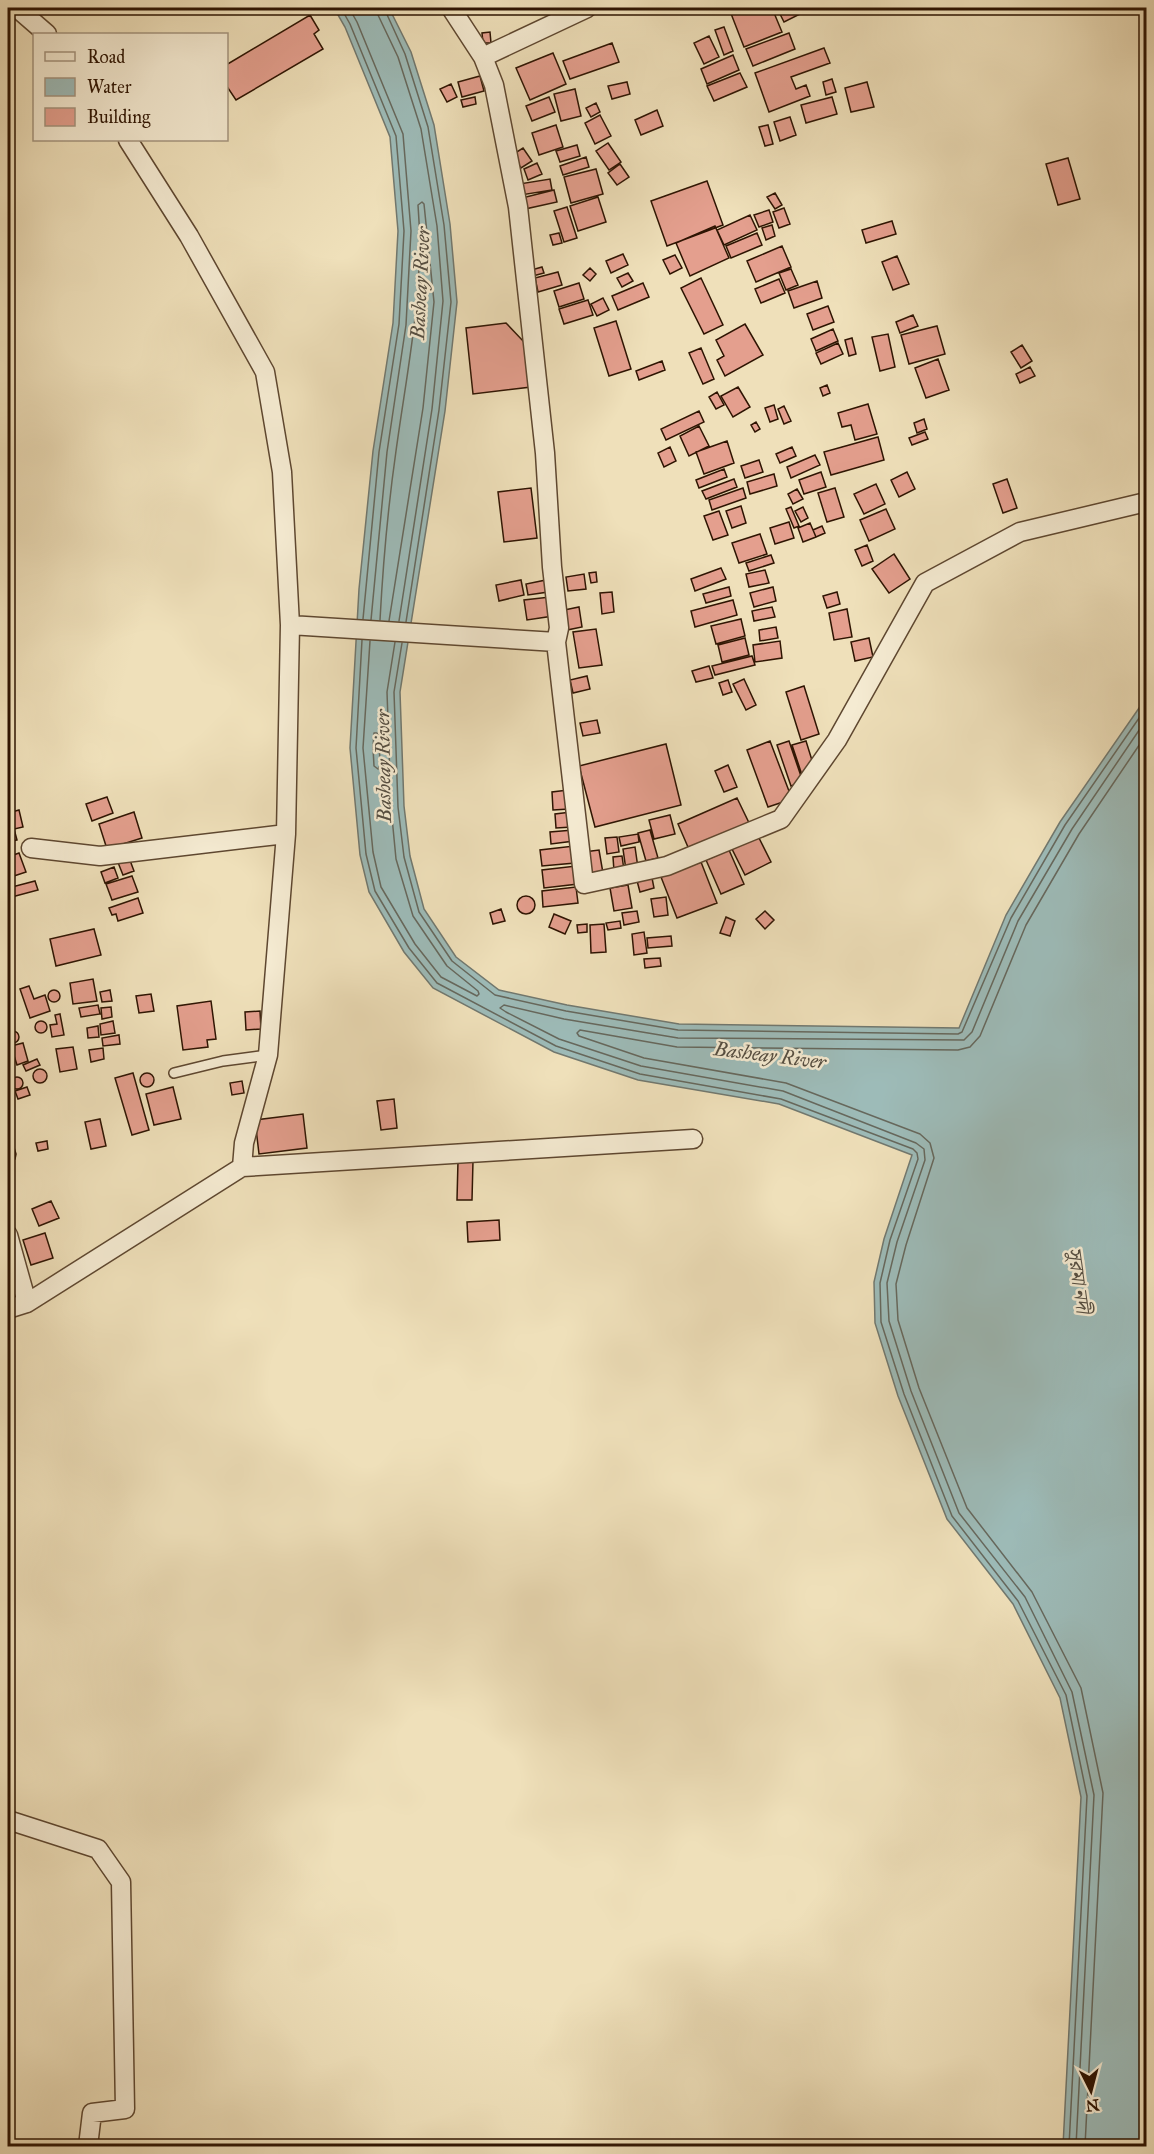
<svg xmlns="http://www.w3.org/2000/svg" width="1154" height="2154" font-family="'IM FELL Great Primer','Noto Serif Bengali',serif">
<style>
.water{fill:#9dbbb8;stroke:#71786f;stroke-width:1.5}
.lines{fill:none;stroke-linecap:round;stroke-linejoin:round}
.shore{stroke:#66685d;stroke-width:1.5}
.building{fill:#e49f8e;stroke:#2e1402;stroke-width:1.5}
.service-casing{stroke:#5e4730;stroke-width:12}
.minor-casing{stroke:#5e4730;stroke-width:21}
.service{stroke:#f5ebd2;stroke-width:9}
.minor{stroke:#f5ebd2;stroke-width:18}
.labels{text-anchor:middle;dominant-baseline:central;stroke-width:5;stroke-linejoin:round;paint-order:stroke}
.water-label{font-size:20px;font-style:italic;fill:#554e42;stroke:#f5ebd2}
</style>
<rect width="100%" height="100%" fill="#efe0ba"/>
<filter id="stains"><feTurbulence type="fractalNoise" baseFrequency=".00333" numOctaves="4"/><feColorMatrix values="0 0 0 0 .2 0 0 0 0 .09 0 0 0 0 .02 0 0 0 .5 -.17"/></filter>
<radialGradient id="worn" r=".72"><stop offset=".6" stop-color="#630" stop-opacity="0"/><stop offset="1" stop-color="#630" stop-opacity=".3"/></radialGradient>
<path class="water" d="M334 8H389L411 52 434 125 450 224 457 302 445 411 400 692 404 806 410 856 424 909 456 957 499 990 567 1005 679 1024 959 1028 1006 915 1060 822 1146 698V2146H1063L1081 1797 1060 1698 1013 1604 947 1519 898 1396 875 1323 874 1282 884 1239 912 1155 779 1104 638 1080 554 1052 433 988 404 952 369 892 360 855 350 748 359 589 373 451 393 323 398 231 390 137 345 27Z"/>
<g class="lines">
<path class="shore" d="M341 8 350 24 396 136 404 231 399 324 379 452 363 619
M349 8 357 22 403 134 411 231 406 325 387 452 371 620
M376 8 378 15 398 57 421 129 437 226 443 301 432 409 399 621
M384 8 405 54 428 127 444 225 451 302 439 410 406 622
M380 620C383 564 388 507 396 451 407 370 425 288 418 205L422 202 424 204 434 302 423 408 389 621
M362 640 356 748 366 854 375 891 409 948 437 983 556 1046 640 1074 781 1099 913 1149 917 1153 918 1159 890 1240 880 1283 881 1322 904 1394 952 1516 1018 1601 1066 1695 1087 1796 1069 2146
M370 641 363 748 373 852 381 887 415 944 441 977 477 996 479 994 478 991 447 966 413 916 396 859 391 807 387 692 395 642
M402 643 394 692 398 807 404 857 419 912 452 961 495 995 566 1011 678 1030 958 1034 962 1032 1011 918 1065 825 1146 708
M374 733H377L379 735 380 766 378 769 374 766 373 748Z
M1076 2146 1094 1795 1072 1692 1025 1597 959 1513 911 1391 889 1321 887 1283 897 1242 925 1160 924 1149 916 1143 783 1091 641 1066 559 1039 506 1012 500 1008 504 1005 564 1019 678 1038 964 1040 972 1032 1018 921 1072 829 1146 720
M1085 2146 1103 1793 1081 1688 1032 1592 967 1508 919 1388 898 1320 896 1284 906 1245 934 1158 930 1143 920 1134 786 1083 644 1058 579 1036 577 1033 580 1030 677 1047 958 1050 970 1047 980 1036 1026 925 1079 834 1146 735"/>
</g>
<path class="building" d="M740 8H772L782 32 744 47 730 11Z
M777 8H809L810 9 784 22Z
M310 15 319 30 314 34 323 49 236 100 226 85V65Z
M724 27 733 51 724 55 715 30Z
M490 32 491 43H483L482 33Z
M789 33 795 49 753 66 746 49Z
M709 36 719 57 704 64 694 43Z
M612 43 619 62 570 79 563 61Z
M824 48 830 63 791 77 796 89 806 85 810 96 769 112 755 73Z
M553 53 566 84 530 100 516 68Z
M733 55 739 70 707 84 701 69Z
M740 73 747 87 714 101 707 86Z
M480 76 484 91 462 97 458 82Z
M832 79 836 92 826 95 823 82Z
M627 82 630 94 612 99 608 86Z
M867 82 874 107 851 112 845 88Z
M451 84 457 97 447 102 440 89Z
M575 89 581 116 561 121 554 94Z
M475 97 476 104 463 107 461 100Z
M549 97 555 112 532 121 526 106Z
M832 97 837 114 806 123 801 105Z
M596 103 600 112 591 117 586 108Z
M657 110 663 126 641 135 635 120Z
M600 115 611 136 595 144 585 123Z
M790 117 796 135 780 141 774 122Z
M556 125 563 147 539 155 532 133Z
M768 125 773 144 765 146 759 127Z
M608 143 621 162 609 170 596 151Z
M577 145 580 156 560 162 556 151Z
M523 148 532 161 521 168 512 155Z
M586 157 589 167 563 175 560 166Z
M1068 158 1080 199 1058 205 1046 164Z
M537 163 542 174 528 180 524 169Z
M620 164 629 177 617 185 608 173Z
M596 169 603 194 571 203 564 177Z
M550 179 552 190 521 195 519 184Z
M707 181 723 225 667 246 651 201Z
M554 190 557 202 525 209 522 198Z
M775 193 782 205 775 209 767 197Z
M598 197 606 222 578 231 570 206Z
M567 207 577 238 564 242 554 211Z
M784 208 790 224 779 228 773 212Z
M769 210 773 222 759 227 754 215Z
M750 215 757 230 724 245 717 230Z
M892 221 896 234 866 243 862 230Z
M772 225 775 236 766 240 762 228Z
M715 226 729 258 690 276 676 243Z
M559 233 562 243 553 245 550 235Z
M757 233 762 245 731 258 726 246Z
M782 246 791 267 756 282 747 261Z
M623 254 628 265 611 273 606 261Z
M675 255 682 268 670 274 663 260Z
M897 256 909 284 893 290 882 262Z
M542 267 544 273 529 277 528 271Z
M590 268 596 274 590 281 583 275Z
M791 269 798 285 786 290 779 273Z
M558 272 562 285 538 292 535 278Z
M628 273 633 281 622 287 617 278Z
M701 278 723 325 704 334 681 288Z
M779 279 785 293 761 303 755 289Z
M817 281 822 298 794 308 788 291Z
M579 283 584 299 559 307 554 291Z
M643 283 649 297 618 310 612 296Z
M603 298 609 310 597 316 591 304Z
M588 300 593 315 564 324 559 309Z
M828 306 834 322 813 330 807 314Z
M913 315 918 326 900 333 896 322Z
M616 321 631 369 609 376 594 328Z
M506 323 525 343 531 387 473 394 466 328Z
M745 324 763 355 725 376 717 360 724 356 716 340Z
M937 326 945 354 909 364 901 335Z
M833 329 838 341 816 351 811 339Z
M888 334 895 367 880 371 872 337Z
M852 338 856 354 849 356 845 340Z
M838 343 843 354 821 364 816 353Z
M1022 345 1032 361 1021 368 1011 352Z
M701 348 714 379 703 384 689 353Z
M938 359 949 390 926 398 915 368Z
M662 361 665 370 639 380 636 371Z
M1030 367 1035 376 1020 383 1016 374Z
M827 385 830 393 823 396 820 388Z
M738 387 750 407 733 417 721 396Z
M717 392 724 405 716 409 709 397Z
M868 404 877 434 855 440 851 425 842 427 838 413Z
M774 405 778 419 770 422 765 408Z
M784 406 791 421 784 424 778 409Z
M699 411 704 422 666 440 661 429Z
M924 419 927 429 917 433 914 423Z
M756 422 760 429 755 432 751 425Z
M699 426 709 446 689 456 680 436Z
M925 432 928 439 912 445 909 438Z
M878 437 884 460 831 475 824 452Z
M727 441 734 463 704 474 696 452Z
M670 447 676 461 664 467 658 453Z
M792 447 796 456 780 463 776 454Z
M815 455 820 465 791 478 787 467Z
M759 460 763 472 745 478 741 466Z
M724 469 727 477 699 488 696 480Z
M821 472 826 487 804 494 799 480Z
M907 472 915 489 899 497 891 480Z
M774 474 777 486 750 494 747 482Z
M734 479 737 487 706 499 702 491Z
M1007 479 1017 508 1003 513 993 484Z
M876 484 885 504 864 514 854 494Z
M531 488 537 538 504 542 498 492Z
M743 488 746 498 712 510 709 500Z
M835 488 844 517 827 522 818 493Z
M797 489 803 499 793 504 788 494Z
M741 506 746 523 732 528 726 511Z
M791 507 799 526 794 528 786 509Z
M803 507 808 518 801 522 795 511Z
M886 509 895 529 869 541 860 520Z
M719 511 728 535 713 540 704 516Z
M789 522 794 538 775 544 770 528Z
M810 523 816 537 803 542 798 528Z
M822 526 825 533 816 537 813 530Z
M760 534 767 554 739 563 732 543Z
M867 545 873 561 862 566 855 550Z
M894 554 910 579 889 593 872 569Z
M771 555 774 563 749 571 746 563Z
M721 568 726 579 695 591 691 579Z
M765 570 769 583 749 587 746 574Z
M596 572 597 582 591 583 589 573Z
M584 574 586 589 568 591 566 577Z
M521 580 524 595 499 601 496 585Z
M546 580 548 592 528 595 526 584Z
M729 587 731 596 706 603 703 594Z
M773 587 776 601 754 607 750 593Z
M612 592 614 612 602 614 600 593Z
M837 592 840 604 827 608 823 596Z
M550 597 553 616 527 620 524 600Z
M733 600 737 615 695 627 691 611Z
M579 607 582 627 567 630 564 610Z
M772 607 775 617 754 621 752 611Z
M847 609 852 637 834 640 829 613Z
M741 619 745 636 716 644 711 626Z
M776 627 778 638 760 641 759 630Z
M596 629 602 665 579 668 573 632Z
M745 638 749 655 722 662 718 645Z
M869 638 873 657 855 661 851 642Z
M780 641 782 658 755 662 753 645Z
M752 656 755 665 715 675 712 666Z
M709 666 713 678 696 682 692 671Z
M587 676 590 689 573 693 570 680Z
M744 679 756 705 746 710 733 684Z
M728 680 732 692 723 695 719 683Z
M804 686 819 734 801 740 786 692Z
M597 720 600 733 583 736 580 723Z
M770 741 792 799 768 807 747 750Z
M789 741 803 782 791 786 777 745Z
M806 741 815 770 802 775 792 745Z
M666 744 681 805 595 827 579 766Z
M728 765 737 787 724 792 715 771Z
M568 790 569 809 553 810 552 792Z
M107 797 113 813 92 821 86 804Z
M737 798 751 827 691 854 678 824Z
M19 810 23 827 14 829 17 840 8 842V813Z
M134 812 142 838 107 849 99 824Z
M571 812 572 827 556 828 555 814Z
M670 815 675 834 654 839 649 820Z
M573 830 574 841 551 844 550 832Z
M650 830 658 858 646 861 638 833Z
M638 834 639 842 621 846 619 837Z
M758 836 771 862 745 875 732 849Z
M617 837 619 852 607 854 605 838Z
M574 846 575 863 542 866 540 850Z
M635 847 638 868 626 870 623 849Z
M599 850 603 873 588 875 584 852Z
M729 850 744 884 721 894 706 860Z
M19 853 26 872 8 878V857Z
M128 855 134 871 123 875 117 860Z
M622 856 624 870 614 871 613 857Z
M701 862 717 903 677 918 661 877Z
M576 866 578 884 544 888 542 870Z
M114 867 118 878 105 883 101 872Z
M651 873 654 888 640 892 636 877Z
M132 876 138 892 112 900 106 884Z
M35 881 38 890 8 898V888Z
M628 885 632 908 614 911 610 888Z
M576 887 578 903 543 907 542 891Z
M517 905a9 9 0 1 1 18 0a9 9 0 1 1-18 0Z
M666 897 668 915 654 917 651 899Z
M138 898 143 913 118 921 116 914 112 915 109 908Z
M501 909 505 921 493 924 490 913Z
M637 911 639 922 624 925 622 913Z
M765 911 774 920 765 929 756 919Z
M554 914 571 921 565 934 549 927Z
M726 917 735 921 730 936 720 933Z
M620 921 621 928 608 930 606 923Z
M587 924V932L578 933 577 925Z
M604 924 606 952 591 953 590 925Z
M94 929 101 955 56 966 50 939Z
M644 932 647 953 634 955 632 934Z
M671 936 672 946 648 948 647 938Z
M660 958 661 966 645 968 644 959Z
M93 979 97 1001 73 1004 70 983Z
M29 986 34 999 45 995 50 1011 30 1018 20 989Z
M48 996a6 6 0 1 1 12 0a6 6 0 1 1-12 0Z
M110 990 112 1001 102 1002 100 992Z
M151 994 154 1011 139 1013 136 996Z
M211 1001 216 1039 207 1040 208 1047 183 1050 177 1006Z
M98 1005 100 1014 81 1017 79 1008Z
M111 1007 112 1017 102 1019 101 1008Z
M260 1011 261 1029 246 1030 245 1012Z
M60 1014 64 1035 52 1037 50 1025 57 1024 55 1015Z
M35 1027a6 6 0 1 1 12 0a6 6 0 1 1-12 0Z
M113 1021 115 1033 101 1035 100 1024Z
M98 1026 99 1037 88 1038 87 1028Z
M7 1037a6 6 0 1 1 12 0a6 6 0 1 1-12 0Z
M119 1035 120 1044 103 1046 102 1038Z
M23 1043 28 1061 17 1065 11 1046Z
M73 1047 77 1069 60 1072 56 1049Z
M103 1048 104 1059 91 1062 89 1050Z
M37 1059 40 1065 26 1071 23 1065Z
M33 1076a7 7 0 1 1 14 0a7 7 0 1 1-14 0Z
M140 1080a7 7 0 1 1 14 0a7 7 0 1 1-14 0Z
M133 1073 149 1130 132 1135 115 1078Z
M11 1083a6 6 0 1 1 12 0a6 6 0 1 1-12 0Z
M242 1081 244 1093 232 1095 230 1083Z
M27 1087 30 1095 18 1099 15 1091Z
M173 1087 181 1119 154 1125 146 1094Z
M394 1099 397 1128 381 1130 377 1101Z
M303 1114 307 1148 259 1154 255 1120Z
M100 1119 106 1146 91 1149 85 1122Z
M47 1141 48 1149 38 1151 36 1143Z
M8 1142 13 1144 16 1154 15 1159 8 1164Z
M458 1161H473L472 1200H457Z
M51 1201 59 1218 39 1226 32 1209Z
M499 1220 500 1240 468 1242 467 1222Z
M45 1233 53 1258 31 1265 23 1240Z"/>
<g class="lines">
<defs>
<path id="service" d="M174 1073 223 1061 268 1055"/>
<path id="minor" d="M17 8 47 34
M483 57 587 8
M290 625 556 642 559 628 552 567 545 453 518 207 494 85 483 57 451 8
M556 642 584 884 667 866 781 819 837 740 925 583 1020 532 1146 502
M31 848 100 856 286 834
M242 1167 693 1139
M8 1235 27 1303
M8 1309 27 1303 242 1167 244 1143 268 1055 286 834 290 625 282 472 265 372 189 236 128 140
M8 1820 98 1849 121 1882 125 2109 92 2113 88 2146"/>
</defs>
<use href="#service" class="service-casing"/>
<use href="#minor" class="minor-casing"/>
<use href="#service" class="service"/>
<use href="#minor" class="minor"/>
</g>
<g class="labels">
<g class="water-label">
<text transform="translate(420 283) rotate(-87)">Basheay River</text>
<text transform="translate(383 766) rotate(-91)">Basheay River</text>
<text transform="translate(770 1055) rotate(7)">Basheay River</text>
<text transform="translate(1079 1280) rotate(82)">সুরমা নদী</text>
</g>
</g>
<rect width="1154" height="2154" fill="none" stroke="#efe0ba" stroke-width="30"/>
<rect x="9" y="9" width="1136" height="2136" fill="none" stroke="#2e1402" stroke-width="3"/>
<rect x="15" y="15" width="1124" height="2124" fill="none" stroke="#2e1402" stroke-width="1.5"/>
<rect x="33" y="33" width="195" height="108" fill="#f5ebd2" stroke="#a5957f" stroke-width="1.5"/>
<rect x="45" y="52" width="30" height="9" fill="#f5ebd2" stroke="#a5957f" stroke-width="1.5"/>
<text x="87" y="63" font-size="18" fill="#2e1402">Road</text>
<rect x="45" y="78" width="30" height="18" fill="#9dbbb8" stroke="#a5957f" stroke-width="1.5"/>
<text x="87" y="93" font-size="18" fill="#2e1402">Water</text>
<rect x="45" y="108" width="30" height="18" fill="#e49f8e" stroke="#a5957f" stroke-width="1.5"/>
<text x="87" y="123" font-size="18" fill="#2e1402">Building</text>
<g transform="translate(1091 2091) rotate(174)" stroke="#f5ebd2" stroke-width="4.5" paint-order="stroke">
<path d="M0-4.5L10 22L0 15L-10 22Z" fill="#2e1402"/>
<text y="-9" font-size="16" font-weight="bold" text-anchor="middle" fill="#2e1402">N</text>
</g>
<rect width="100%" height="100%" filter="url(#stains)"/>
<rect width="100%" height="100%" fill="url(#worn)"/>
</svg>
